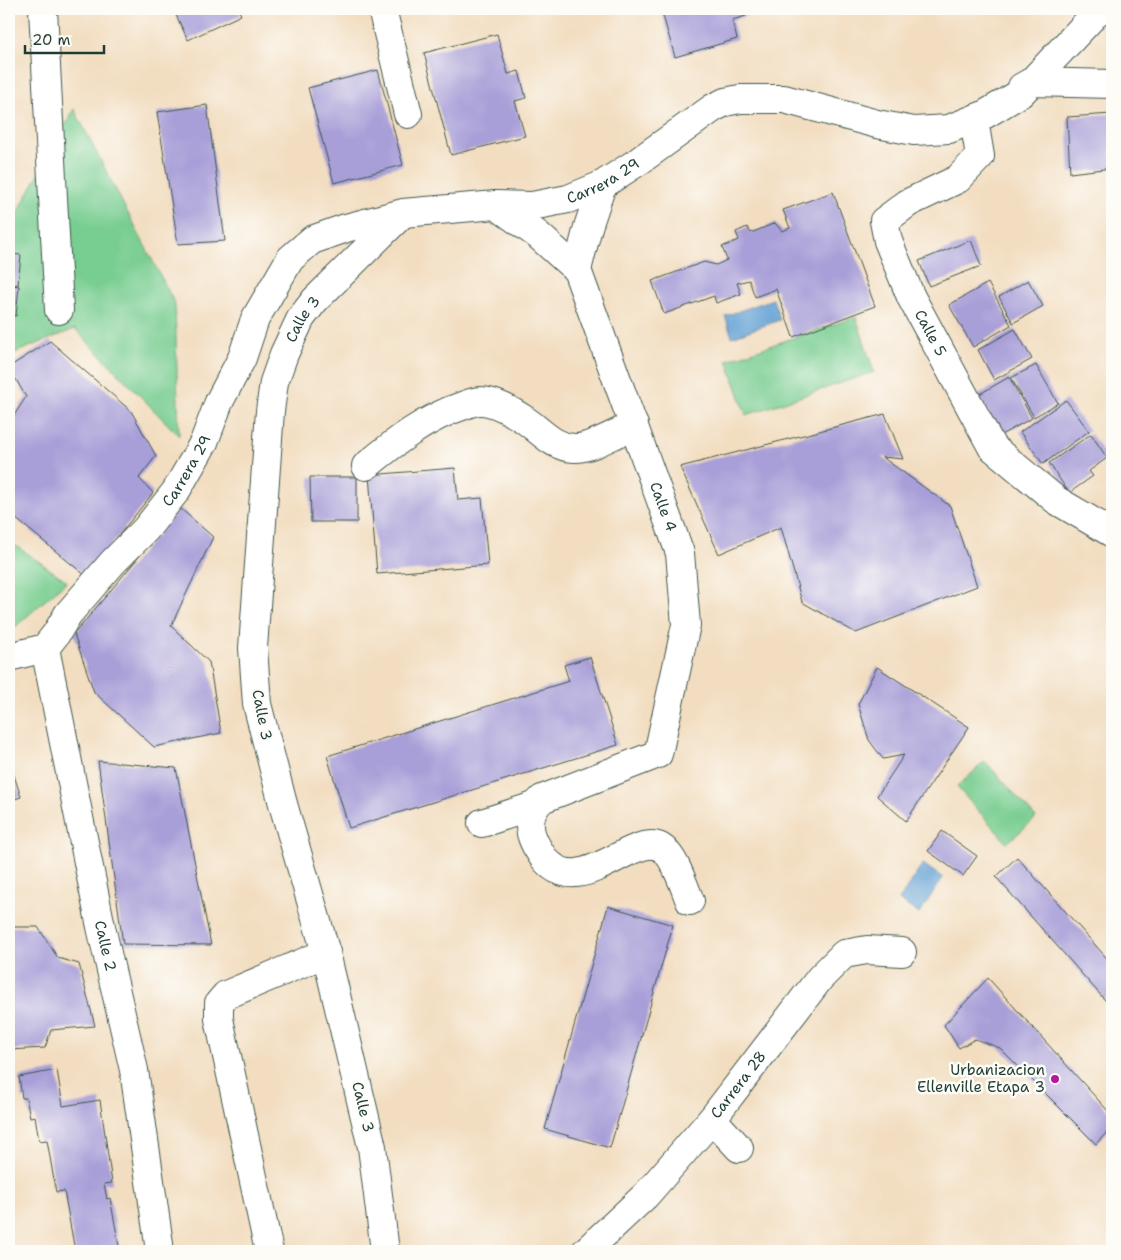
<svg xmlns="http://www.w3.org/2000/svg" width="1121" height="1260" font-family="'Shantell Sans',sans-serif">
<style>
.green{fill:#78cd91;stroke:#4c8562}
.water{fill:#62a0d4;stroke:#406e84}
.building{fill:#a89fd8}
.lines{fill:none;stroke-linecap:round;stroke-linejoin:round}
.minor-casing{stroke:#3f5549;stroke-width:30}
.minor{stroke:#fff;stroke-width:28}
.poi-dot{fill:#b5179e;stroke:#fdfcf7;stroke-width:2}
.labels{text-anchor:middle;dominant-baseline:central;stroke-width:5;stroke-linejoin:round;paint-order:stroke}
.street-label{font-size:15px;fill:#1f3d34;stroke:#fdfcf7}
.poi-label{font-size:15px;fill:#1f3d34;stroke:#fdfcf7;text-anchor:end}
</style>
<rect width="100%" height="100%" fill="#fdfcf7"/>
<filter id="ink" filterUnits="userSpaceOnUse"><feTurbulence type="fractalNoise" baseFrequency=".02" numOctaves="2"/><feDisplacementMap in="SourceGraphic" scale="10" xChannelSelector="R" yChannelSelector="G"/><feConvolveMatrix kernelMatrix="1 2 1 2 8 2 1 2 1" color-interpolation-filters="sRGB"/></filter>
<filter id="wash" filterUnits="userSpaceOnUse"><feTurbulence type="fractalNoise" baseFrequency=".0096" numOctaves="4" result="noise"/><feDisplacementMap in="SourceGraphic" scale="20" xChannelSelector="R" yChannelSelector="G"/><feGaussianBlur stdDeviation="1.12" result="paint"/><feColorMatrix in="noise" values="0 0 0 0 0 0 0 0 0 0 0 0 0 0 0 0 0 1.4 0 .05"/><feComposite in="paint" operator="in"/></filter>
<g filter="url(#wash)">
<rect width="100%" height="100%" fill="#f2ddc0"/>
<path class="green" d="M74 109 175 304 179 436 75 329 9 355V317L16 316 12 223Z
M856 317 874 372 746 415 727 360Z
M9 541 67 581 13 629 9 631Z
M985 761 1036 818 1007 843 957 787Z"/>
<path class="water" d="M773 299 780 320 732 337 725 316Z
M923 864 943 878 919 914 899 900Z"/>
<g id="blocks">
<path class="building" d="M173 9H238L241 15 188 40Z
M661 9H744L746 16 732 20 737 39 675 57Z
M497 34 508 74 519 71 526 98 515 101 525 136 451 155 424 53Z
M378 70 403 165 334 183 308 88Z
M207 105 225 241 178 244 157 112Z
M1112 114V168L1070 173 1067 117Z
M833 192 875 306 793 337 776 289 755 297 749 280 737 283 741 294 716 303 714 296 664 314 652 281 704 262 716 265 727 260 722 247 739 240 736 232 747 227 751 233 775 223 782 231 790 228 783 210Z
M971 240 981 266 929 286 919 261Z
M9 254 21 255 18 285 9 284Z
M1028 280 1043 306 1013 323 999 297Z
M988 283 1011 325 973 347 949 305Z
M9 285 19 286 16 316 9 315Z
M1015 329 1032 359 994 380 978 350Z
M50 341 131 411 156 456 139 478 153 493 86 576 9 513V423L26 397 9 367Z
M1036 365 1058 403 1034 417 1011 378Z
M1009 377 1032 418 1001 435 978 395Z
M1066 400 1089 431 1043 464 1020 432Z
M885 414 903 459 882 457 950 506 977 586 856 633 802 602 781 527 719 554 680 467Z
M1091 434 1107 458 1089 471 1093 476 1069 493 1049 463Z
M455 468 458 500 482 498 488 565 377 574 369 475Z
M310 477H357V522H311Z
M180 508 213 537 171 626 209 662 221 733 154 747 94 692 74 634Z
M590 657 618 745 349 828 327 756 569 681 564 665Z
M877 667 969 727 906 821 877 796 904 755 883 759 869 740 858 704Z
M9 760 21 797 9 801Z
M98 761 176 768 211 945 123 944Z
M942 831 977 856 963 876 928 851Z
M1017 857 1112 964V1008L996 877Z
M608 906 673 925 610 1148 545 1129Z
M9 927H38L58 958 79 964 95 1026 51 1030 45 1048 9 1050Z
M988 978 1109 1112 1112 1109V1129L1111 1128 1096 1144 1000 1048 975 1039 959 1048 944 1025Z
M57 1070 63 1106 100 1100 112 1183 104 1184 107 1199 110 1198 120 1251H75L64 1191 56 1192 47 1140 39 1141 35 1116 30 1117 26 1098H22L19 1077Z"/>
</g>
</g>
<g filter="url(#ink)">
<use href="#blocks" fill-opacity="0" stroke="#3f5549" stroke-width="1"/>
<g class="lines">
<defs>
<g id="minor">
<path d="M43 9 59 310"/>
<path d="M382 9 408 114"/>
<path d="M1022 87 1031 82 1112 84"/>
<path id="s1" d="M970 121 976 132 980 156 958 179 908 203 884 221 888 241 911 297 992 447 1056 500 1112 533"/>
<path id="s2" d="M496 205 538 235 577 270 680 553 686 625 658 754 542 799C535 806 529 815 530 826 530 837 537 848 543 857 569 891 602 863 632 850 639 847 650 843 658 846 674 852 684 887 690 901"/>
<path d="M577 270 588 227 602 185"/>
<path d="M366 466C395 442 426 418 462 406 467 404 475 401 480 401 496 401 513 412 525 420 541 431 553 447 574 448 590 449 618 432 634 425"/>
<path id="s3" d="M45 648 101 927 134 1070 159 1244"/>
<path id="s4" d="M9 657 45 648 56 634 68 614 113 562 146 529 176 491 204 442 219 402 242 358 255 319 290 259 312 240 346 228 403 213 496 205 532 206 568 199 602 185 639 161 713 108 725 102 740 99H784L877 124 914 131 949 129 984 115 1021 93 1100 9"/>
<path d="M482 823 534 806"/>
<path d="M712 1119 739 1148"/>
<path d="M269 1251 219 1019V1003L226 995 326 953"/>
<path id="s5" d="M385 1251 372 1147 326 953 283 804 257 704 253 648 270 411 274 382 284 354 301 318 315 300 402 214"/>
<path id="s6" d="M586 1251 646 1195 712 1119 820 978 844 954 867 950 902 952"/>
</g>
</defs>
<use href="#minor" class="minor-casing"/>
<use href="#minor" class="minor"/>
</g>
</g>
<circle class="poi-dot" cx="1055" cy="1079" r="5"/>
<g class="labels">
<g class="street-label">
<text stroke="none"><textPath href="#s4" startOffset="831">Carrera 29</textPath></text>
<text stroke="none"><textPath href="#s5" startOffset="955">Calle 3</textPath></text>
<text stroke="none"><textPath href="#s1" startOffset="276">Calle 5</textPath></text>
<text stroke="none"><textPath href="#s4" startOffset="265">Carrera 29</textPath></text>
<text stroke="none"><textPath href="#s2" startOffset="356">Calle 4</textPath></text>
<text transform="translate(262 715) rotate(79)">Calle 3</text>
<text stroke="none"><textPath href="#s3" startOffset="304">Calle 2</textPath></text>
<text stroke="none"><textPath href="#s6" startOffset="226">Carrera 28</textPath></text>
<text transform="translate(363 1107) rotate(76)">Calle 3</text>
</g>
<g class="poi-label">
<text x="1045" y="1070">Urbanizacion<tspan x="1045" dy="17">Ellenville Etapa 3</tspan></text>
</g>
</g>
<rect width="1121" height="1260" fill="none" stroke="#fdfcf7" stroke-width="30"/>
<path d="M25 45v8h79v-8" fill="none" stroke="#1f3d34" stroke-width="2.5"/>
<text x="32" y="45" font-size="15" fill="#1f3d34" stroke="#fdfcf7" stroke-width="4" paint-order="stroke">20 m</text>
</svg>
